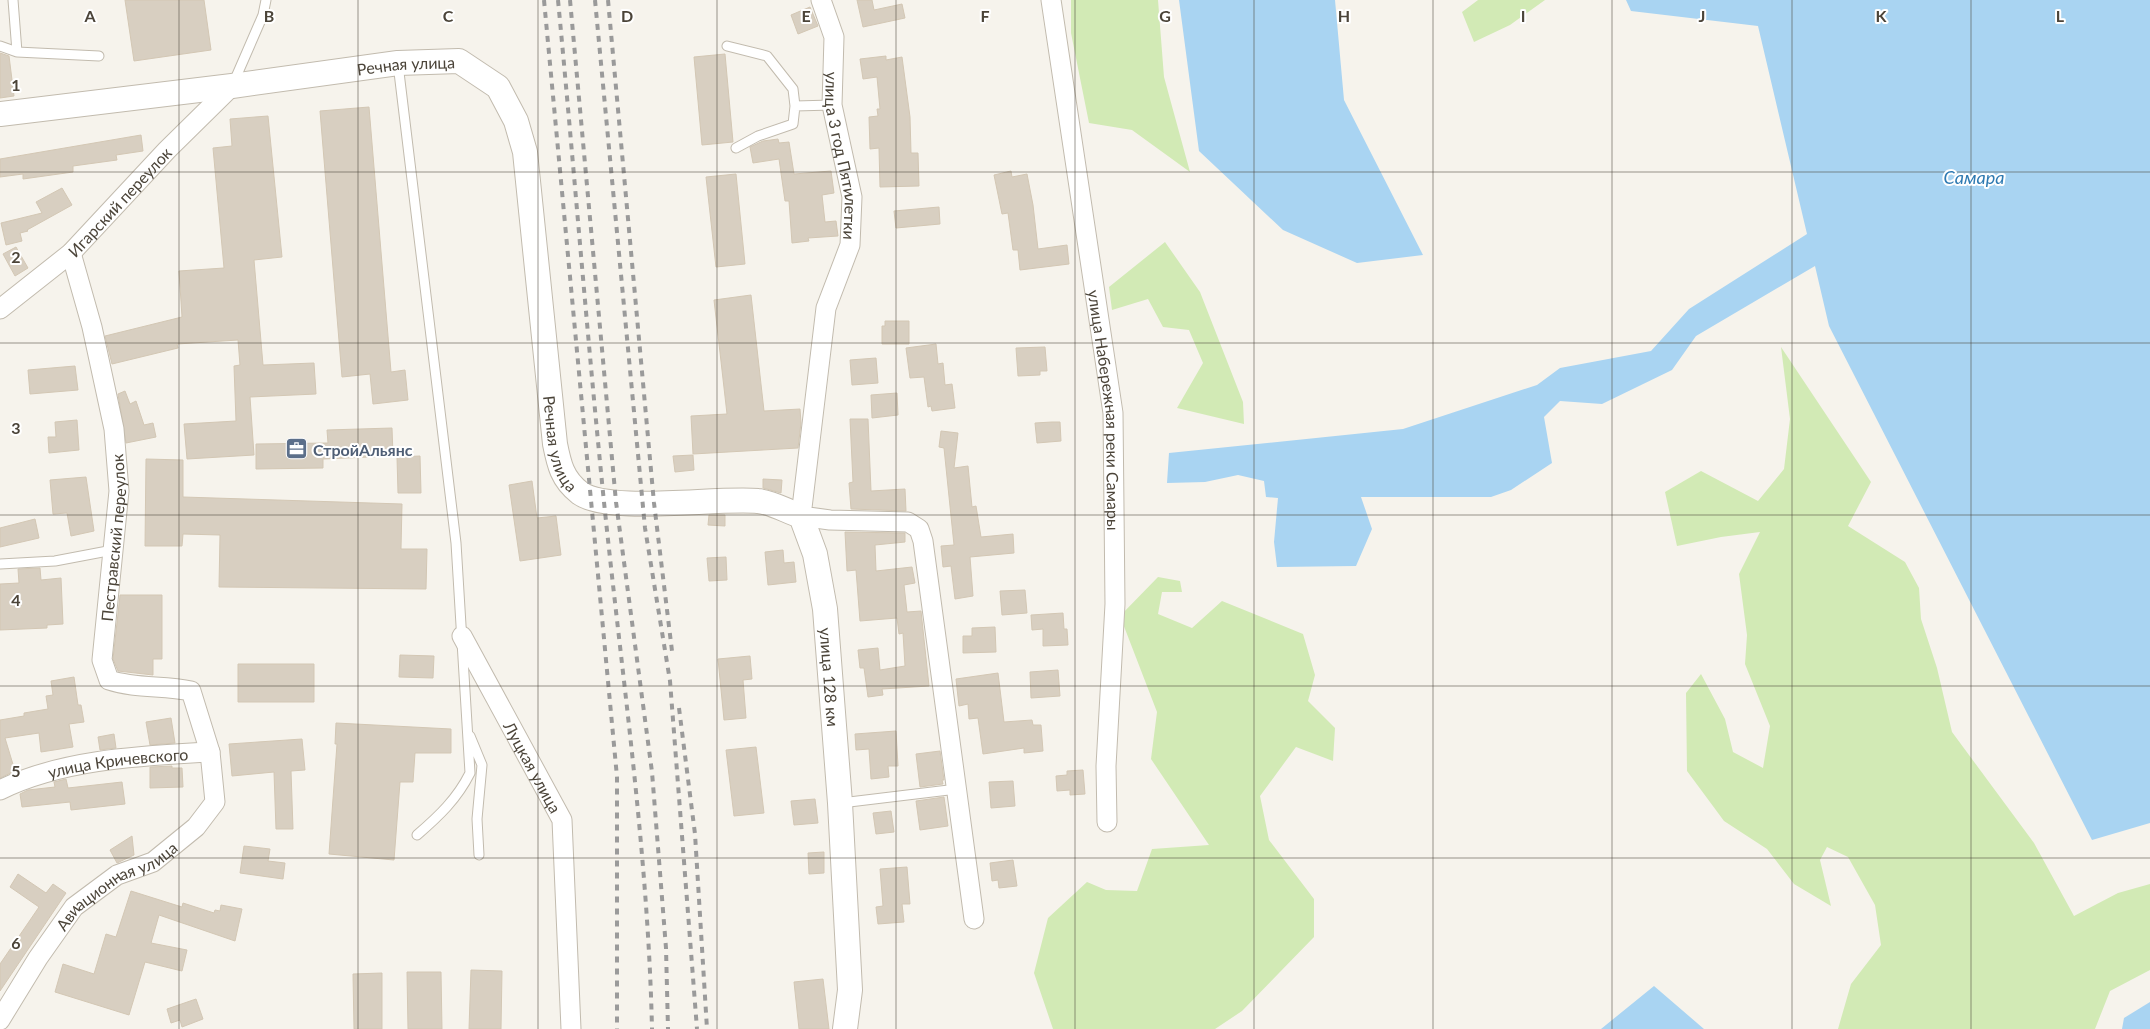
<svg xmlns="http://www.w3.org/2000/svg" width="2150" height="1029" font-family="Lato,sans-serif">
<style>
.green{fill:#d2eab5}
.water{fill:#a9d4f2}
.building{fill:#d8cfc1;stroke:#d3c7b4}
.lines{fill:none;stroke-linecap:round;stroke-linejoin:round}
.service-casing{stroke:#c2bbae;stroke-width:11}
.minor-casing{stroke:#c2bbae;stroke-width:21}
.tertiary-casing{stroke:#c2bbae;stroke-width:26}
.service{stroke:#fff;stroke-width:9}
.minor{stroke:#fff;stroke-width:19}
.tertiary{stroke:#fff;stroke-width:24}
.rail{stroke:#9a9a9a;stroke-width:4;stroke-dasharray:6 6;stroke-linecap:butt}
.grid{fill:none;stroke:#4b4439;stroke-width:1;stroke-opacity:0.55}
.labels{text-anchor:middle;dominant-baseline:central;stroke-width:4;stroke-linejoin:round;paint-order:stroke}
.street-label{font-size:16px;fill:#4b4439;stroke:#fff}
.service-label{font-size:16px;font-weight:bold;fill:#4e5e75;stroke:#fff;text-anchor:start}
.water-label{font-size:18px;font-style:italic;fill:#2e7ab2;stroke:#fff}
.grid-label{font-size:16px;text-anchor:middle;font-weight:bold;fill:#4b4439;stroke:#fff;stroke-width:4;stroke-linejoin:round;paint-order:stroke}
</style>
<rect width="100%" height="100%" fill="#f6f3ec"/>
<path class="green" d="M1071 0H1158L1164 77 1190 172 1132 130 1089 123 1071 33Z
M1478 0H1545L1510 25 1474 42 1462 12Z
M1165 242 1200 292 1243 402 1244 424 1177 408 1203 363 1189 330 1163 327 1148 299 1112 310 1109 287Z
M1781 347 1871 482 1848 526 1905 562 1919 588 1921 619 1937 668 1952 732 2034 843 2074 916 2118 893 2150 884V970L2110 991 2095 1029H1838L1851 984 1881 945 1875 905 1848 857 1827 847 1820 860 1831 906 1794 884 1767 849 1724 821 1687 771 1686 693 1701 674 1725 719 1733 752 1763 768 1770 726 1745 664 1747 635 1739 574 1760 532 1721 537 1677 546 1665 492 1701 471 1758 501 1784 469 1790 419Z
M1158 577 1180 581 1182 592H1162L1158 614 1192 628 1222 601 1303 634 1315 675 1308 701 1335 728 1333 761 1296 747 1260 796 1269 840 1314 899V937L1242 1011 1215 1029H1053L1034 973 1048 918 1087 882 1106 890 1137 891 1152 849 1209 845 1151 759 1157 712 1120 616Z"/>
<path class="water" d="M1179 0H1335L1344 100 1423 255 1357 263 1283 230 1199 151Z
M1626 0H2150V823L2092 840 1829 326 1815 266 1696 336 1672 370 1602 404 1560 401 1544 417 1552 463 1511 490 1491 497H1361L1372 529 1356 566 1277 567 1274 542 1278 498 1266 497 1264 481 1238 475 1205 482 1167 483 1169 453 1403 429 1537 385 1560 368 1651 351 1689 309 1807 234 1758 26 1631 11Z
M1654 986 1704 1029H1601Z
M2150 1002V1029H2122L2124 1018Z"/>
<path class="building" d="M125 0H204L211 50 134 61Z
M857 0H872L874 10 902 4 905 18 863 27Z
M810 7 818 26 798 34 791 15Z
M0 53 9 56 14 96 0 98Z
M725 54 733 142 702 145 694 57Z
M886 56V60L902 57 910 117 911 153H918L919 186 880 187 879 148 870 149 869 117 878 116 877 109H880L877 77 863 79 860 59Z
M369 107 391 372 405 370 408 400 373 404 370 374 342 377 320 111Z
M268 116 282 257 254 260 263 365 314 363 316 394 250 397 254 455 187 459 184 424 236 421 234 366 240 365 238 340 177 344 178 348 112 364 105 336 182 317 179 271 224 268 213 148 232 146 230 119Z
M141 135 143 151 116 155 117 160 73 166V172L23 179V174L0 177V159Z
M778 139 779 143 789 142 794 174 831 171 834 193 822 195 825 222 836 221 838 236 808 238 809 241 792 243 789 201H785L779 159 753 163 750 147 763 141Z
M1011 171 1012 177 1027 174 1033 205 1038 249 1067 245 1069 264 1020 270 1018 250H1013L1008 213 1002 214 994 175Z
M736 174 745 264 716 267 706 177Z
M62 188 72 205 27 230 28 231 20 233 22 241 6 245 1 223 42 213 36 202Z
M939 207 940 224 896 228 894 211Z
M16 247 28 268 15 276 3 254Z
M751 295 764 411 800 409 801 423 798 448 693 454 691 416 727 414 714 300Z
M885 321H909V344H882V326H885Z
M936 344 938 364 943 363 945 385 952 384 955 408 932 411 931 406 928 407 924 377 910 378 906 348Z
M1045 347 1047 371H1040V375L1018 376 1016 348Z
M876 358 878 383 852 385 850 360Z
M75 366 78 390 30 394 28 370Z
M125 391 130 404 136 401 144 425 153 423 156 437 126 443 118 394Z
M897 393 898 415 872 418 871 395Z
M850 419H868L871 491 905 489 906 511 851 509 849 483 853 482Z
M77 420 79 450 49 453 48 437H56L55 422Z
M1052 422H1060L1061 441 1037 443 1035 423Z
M392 428 393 456 323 459V468L256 469V444L328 443 327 430Z
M941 431 958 433 954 468 968 466 972 507 976 506 981 537 1013 534 1014 553 970 557 973 596 955 599 951 566 943 567 941 546 954 545 944 448 939 447Z
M693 455 694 470 675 472 673 456Z
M420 456 421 493H398L397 457Z
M146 459 183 460V497L402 504 401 549H427L426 589 219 587 220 535 183 534 182 546H145Z
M86 477 94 531 71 536 67 513 53 514 50 480Z
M763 479 782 480 781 493 763 488Z
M532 481 537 518 556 516 561 555 520 561 509 485Z
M709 515H725V526L708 525Z
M35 519 39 538 0 547V528Z
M845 532 905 533V542L875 545 876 571 912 567 915 583 904 585 907 612 921 611 929 686 882 689 883 695 868 697 864 668H860L858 650 878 648 880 670 905 666 903 633 899 634 897 618 860 621 856 570 847 571Z
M783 550 784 563 794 562 796 582 768 585 765 552Z
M726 557 727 580 709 581 707 558Z
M40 568 41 580 61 578 63 624 47 625V628L0 630V584L19 583 18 569Z
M1025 590 1027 613 1002 615 1000 591Z
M120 595H162V659H153V675L118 671 113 659Z
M1063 613 1064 629H1067L1068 645 1043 646V629L1032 630 1031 615Z
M995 627 996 652 963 653V636H972V628Z
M400 655 434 656 433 678 399 677Z
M750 656 752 679 743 680 746 718 724 720 718 659Z
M238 664H314V702H238Z
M1058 670 1060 696 1031 698 1030 672Z
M998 673 1004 722 1032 720 1033 725H1041L1043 751 1024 753V748L983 754 978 718 969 719 968 704 959 706 956 679Z
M74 677 78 705H81L84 722 69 724 73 747 41 752 39 733 5 738 15 771 0 778V720L24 716V713L48 709 46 696 53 695 51 681Z
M171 718 175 743 150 745 146 722Z
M336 723 451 729V753H415L413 782H400L394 860 329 854 337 744H335Z
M896 731 898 766H888L889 777 871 779 869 749 856 750 855 734Z
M114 734 116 748 100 750 98 737Z
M302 739 305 770 291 771 293 829H276L274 772 232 776 229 744Z
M756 747 764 813 734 816 726 750Z
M940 751 944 780H942L943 784 920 787 916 754Z
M172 766V768H182L183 787 150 788V767Z
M1083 770 1085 794 1070 795V790L1057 791 1056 776 1067 775V771Z
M66 779 68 788 122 782 125 804 71 810 70 802 22 807 20 794 28 790 55 787 54 782Z
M1013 781 1015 806 991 808 989 782Z
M944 797 948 826 920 830 916 801Z
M815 799 818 823 794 825 791 801Z
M891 811 894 832 876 834 873 813Z
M132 836 134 855 117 863 110 850Z
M244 846 270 849 268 861 285 863 283 879 240 873Z
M824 852V873L809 874 808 853Z
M1013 860 1017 886 999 888 998 880 992 881 990 863Z
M907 867 910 904H902L904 922 878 924 876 907 883 906 880 869Z
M18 874 46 893 53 884 66 893 0 991V964L39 907 10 887Z
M131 891 182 907 183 903 214 913 215 910 220 911 221 905 242 909 235 941 159 915 151 943 187 950 182 971 145 962 129 1015 55 992 63 964 94 974 106 934 116 937Z
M471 970 502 971 501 1029H469Z
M407 972H441L442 1029H408Z
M382 973V1029H354L353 974Z
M823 979 829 1029H799L794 982Z
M196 999 203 1019 182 1027 180 1020 171 1023 167 1009Z"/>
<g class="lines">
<defs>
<path id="service" d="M13 0 17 52
M0 46 17 52 99 56
M727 46 767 56 793 89 795 106 793 124 758 136 736 148
M398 64 456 543 470 773C457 799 439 816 417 835
M233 84 263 15 266 0
M795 106 832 105
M0 564 55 561 113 550
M470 736 482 765 477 819 479 855
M841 803 957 789"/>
<g id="minor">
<path id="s1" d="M821 0 834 37 832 105 852 197 850 245 826 308 801 516 830 520 908 522 919 529 923 541 974 919"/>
<path id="s2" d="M1051 0 1113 413 1115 604 1106 766 1107 822"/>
<path id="s3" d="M0 309 71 253 167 150 232 86"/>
<path id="s4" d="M462 636 562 820 571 1029"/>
<path id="s5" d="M0 790C63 759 141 756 210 752"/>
<path id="s6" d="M0 1020 38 958 74 907 117 875 153 862 196 827 215 802 210 752 191 691C164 685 136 689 109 680L102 660 119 491 114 429 92 327 71 253"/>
</g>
<g id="tertiary">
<path id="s7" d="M0 114 232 86 398 63 459 61 498 87 516 121 525 152 555 444C559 464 562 479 580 493 609 514 717 497 758 501 772 502 788 512 801 516L815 554 825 609 840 803 850 990 845 1029"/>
</g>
</defs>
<use href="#service" class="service-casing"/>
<use href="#minor" class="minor-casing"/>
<use href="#tertiary" class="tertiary-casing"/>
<use href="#service" class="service"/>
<use href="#minor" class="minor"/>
<use href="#tertiary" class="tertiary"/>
<path class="rail" d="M544 0 617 777V1029
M558 0C574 167 587 335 604 502 622 677 648 852 652 1029
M570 0 616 502 652 772 666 948 668 1029
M595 0 645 528 670 681 697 1029
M608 0 654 503 672 651
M679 708 695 834 707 1029"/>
</g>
<path class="grid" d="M179 0V1029M358 0V1029M538 0V1029M717 0V1029M896 0V1029M1075 0V1029M1254 0V1029M1433 0V1029M1612 0V1029M1792 0V1029M1971 0V1029M0 172H2150M0 343H2150M0 515H2150M0 686H2150M0 858H2150"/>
<defs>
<symbol id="office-square" viewBox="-11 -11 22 22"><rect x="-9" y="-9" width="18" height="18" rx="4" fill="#5c6f8a" stroke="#fff"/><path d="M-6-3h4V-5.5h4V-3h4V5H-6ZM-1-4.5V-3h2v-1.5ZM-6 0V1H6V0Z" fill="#fff"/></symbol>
</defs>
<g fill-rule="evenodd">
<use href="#office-square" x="284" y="436" width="25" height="25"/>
</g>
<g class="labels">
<g class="street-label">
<text stroke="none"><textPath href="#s7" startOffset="409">Речная улица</textPath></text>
<text stroke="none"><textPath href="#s1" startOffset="159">улица 3 год Пятилетки</textPath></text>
<text stroke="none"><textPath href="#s3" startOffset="161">Игарский переулок</textPath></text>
<text stroke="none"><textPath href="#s2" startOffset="414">улица Набережная реки Самары</textPath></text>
<text stroke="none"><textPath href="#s7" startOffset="874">Речная улица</textPath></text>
<text stroke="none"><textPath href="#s6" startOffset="655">Пестравский переулок</textPath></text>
<text stroke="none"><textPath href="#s7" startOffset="1320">улица 128 км</textPath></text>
<text stroke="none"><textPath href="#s5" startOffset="122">улица Кричевского</textPath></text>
<text stroke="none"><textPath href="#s4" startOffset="149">Луцкая улица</textPath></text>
<text stroke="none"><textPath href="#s6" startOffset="182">Авиационная улица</textPath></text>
</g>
<g class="service-label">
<text x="313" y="449">СтройАльянс</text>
</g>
<g class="water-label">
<text x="1974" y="177">Самара</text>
</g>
</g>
<g class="grid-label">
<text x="90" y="22">A</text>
<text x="269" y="22">B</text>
<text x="448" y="22">C</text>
<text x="627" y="22">D</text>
<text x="806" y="22">E</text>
<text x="985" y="22">F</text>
<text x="1165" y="22">G</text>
<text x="1344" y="22">H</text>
<text x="1523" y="22">I</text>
<text x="1702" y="22">J</text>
<text x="1881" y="22">K</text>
<text x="2060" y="22">L</text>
<text x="16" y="91">1</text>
<text x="16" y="263">2</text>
<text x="16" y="434">3</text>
<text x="16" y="606">4</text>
<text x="16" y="777">5</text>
<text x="16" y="949">6</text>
</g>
</svg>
